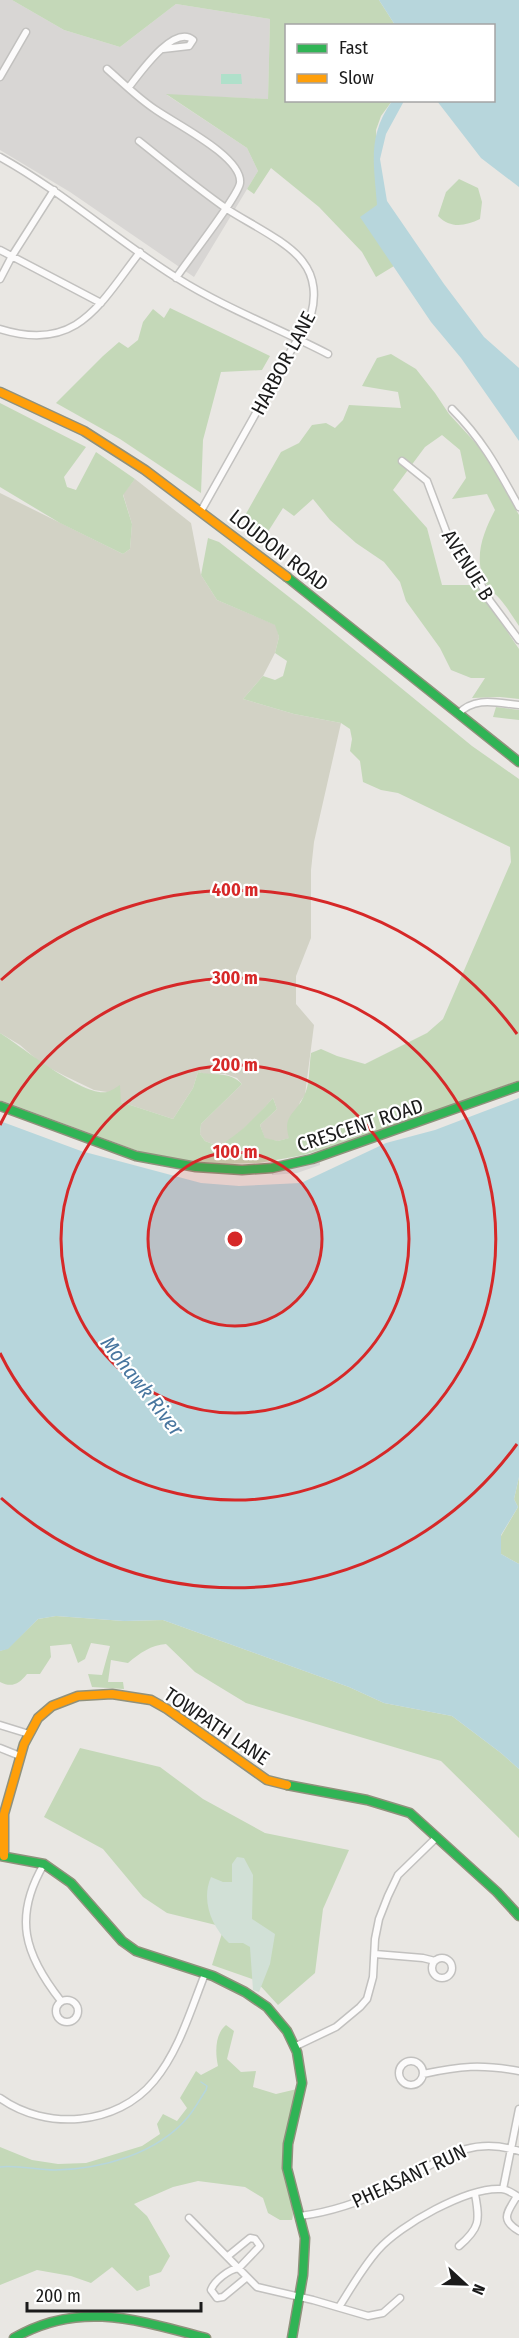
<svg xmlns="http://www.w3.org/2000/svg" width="519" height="2338" font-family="'Fira Sans Condensed',sans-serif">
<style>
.residential{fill:#d8d6d4}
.construction{fill:#d2d2c5}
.forest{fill:#c4d8b8}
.wetland{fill:#d1e0d6}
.pitch{fill:#afe0ca}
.parking{fill:#d8d7d5}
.water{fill:#b7d6dc}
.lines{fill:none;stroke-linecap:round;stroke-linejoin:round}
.stream{stroke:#b7d6dc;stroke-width:1.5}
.street-casing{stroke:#c2c1bf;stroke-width:9}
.fast-casing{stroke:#90917c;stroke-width:11}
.slow-casing{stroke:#90917c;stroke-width:11}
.street{stroke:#fcfbfb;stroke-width:6}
.fast{stroke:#30b455;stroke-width:8}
.slow{stroke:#ff9f0a;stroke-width:8}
.ring{fill:none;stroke:#d62828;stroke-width:3}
.labels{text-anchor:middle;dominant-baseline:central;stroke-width:4.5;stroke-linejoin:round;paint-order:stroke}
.street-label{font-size:20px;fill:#1b1b1b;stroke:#fff}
.water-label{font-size:21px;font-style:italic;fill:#48769f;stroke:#fff}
.centre{fill:#d62828;stroke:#fff;stroke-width:3}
.ring-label{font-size:18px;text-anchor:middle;font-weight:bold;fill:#d62828;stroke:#fff;stroke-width:4.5;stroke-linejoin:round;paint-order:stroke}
</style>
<rect width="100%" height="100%" fill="#e9e7e3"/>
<path class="residential" d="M0 0H12L64 30 120 47 176 4 270 19 268 99 167 95 247 148 258 171 194 277 70 192 0 150Z"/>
<path class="construction" d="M135 479 191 523 201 575 217 600 276 625 279 637 275 653 263 676 243 699 294 714 341 723 314 842 311 870V938L296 976V1004L314 1025 305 1095 300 1102 290 1138 278 1141 265 1139 260 1125 277 1109 273 1098 255 1118 231 1140 218 1146 205 1141 200 1134 201 1124 242 1084 237 1078 225 1074 208 1075 198 1072 193 1088 173 1119 121 1102 107 1092 94 1090 65 1076 42 1064 20 1045 0 1033V493L123 554 130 549 132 524 123 494Z"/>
<path class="forest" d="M12 0H379L395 25 286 26V100L392 101 381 116 376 130 383 249 394 266 376 277 362 252 319 207 271 168 254 194 247 189 258 171 247 148 166 94 268 99 270 19 176 4 120 47 64 30Z
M459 179 478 188 482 202 480 219C465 226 451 229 438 216L446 192Z
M170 308 270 356 262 370 221 372 203 440 201 493 120 439 56 403 103 356 119 342 128 348 138 340 143 322 153 309 164 318Z
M391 354 416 369 435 393 449 414 483 451 519 515V626C513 617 507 607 500 599 496 594 490 591 487 585 472 560 483 533 495 510L487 494 452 499 466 478 460 450 442 435 425 447 393 490 427 528 442 585H476L519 649V699L500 697 472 698 485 678H471L451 670 440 648 406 601 400 582 384 562 356 543 330 520 313 499 294 516 283 508 264 538 243 519 281 452 299 443 312 425 326 423 335 428 343 420 349 405 401 408 398 392 362 386 377 358Z
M0 403 86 447 64 477 67 487 76 490 96 452 135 479 123 495 132 524 130 549 123 554 60 523 0 487Z
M208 538 219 542 307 611 472 746 519 779V1080L391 1128 304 1155 259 1163 224 1164 176 1160 141 1152 0 1100V1033C21 1046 83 1097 107 1092 111 1091 117 1087 120 1085L121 1102 173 1119 193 1088 198 1072C214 1076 230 1071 242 1084L201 1124 200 1134 205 1141 218 1146C240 1135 256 1116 273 1098L277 1109 260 1125 265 1138 278 1141 289 1138C282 1115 296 1114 304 1096 310 1085 309 1066 311 1053L321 1049 337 1056 365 1064 427 1033 443 1019 511 862 510 847 398 793 381 790 363 782 360 761 350 751 352 739 350 729 341 723 294 714 243 699 263 676 275 680 283 676 287 661 275 653 279 637 275 625 217 600 201 575Z
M496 707 519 710V720L493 717Z
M519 1477V1564L501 1554V1536L518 1507 514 1499Z
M56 1616 124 1621 163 1620 349 1687 384 1703 452 1716 501 1753 519 1769V1838L441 1761 246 1703 195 1672 166 1644C151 1645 140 1653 128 1663L111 1660 108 1682H123L124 1689 92 1687 88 1674 102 1675 110 1646 91 1643 85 1659 78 1663 71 1644 50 1646 51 1657 40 1674H27C19 1684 12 1688 0 1682V1651L8 1648 38 1619Z
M80 1748 160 1767 203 1799 265 1833 349 1850 323 1909 315 1973 278 2005 255 1980 212 1965 224 1927 167 1913 143 1897 103 1849 44 1817Z
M226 2025 234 2031 227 2059 241 2072 256 2071 253 2087 276 2094 297 2089C291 2115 280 2142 283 2169 285 2182 296 2210 292 2220H280L268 2213 263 2198 245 2187 198 2181 173 2187 134 2204 147 2216 170 2256 161 2272 149 2276 150 2286 137 2291 112 2267 91 2283 71 2276 37 2270 0 2285V2147L32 2160 58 2164 86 2163 142 2146 160 2134 157 2124 163 2114 177 2121 187 2108 180 2098 196 2071 201 2075 218 2066C215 2052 215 2034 226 2025Z"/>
<path class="wetland" d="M237 1857 244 1858 253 1875 252 1919 275 1934 270 1964 259 1992 253 1990 250 1947 243 1943H229C211 1926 201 1900 211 1877L223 1882H232V1864Z"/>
<path class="pitch" d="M221 74H241L242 84H221Z"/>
<path class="parking" d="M320 1160V1165L297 1173 272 1175V1171Z"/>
<path class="water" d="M379 0H519V187L481 158 437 101 494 100V26L395 25Z
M392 101H404L386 134 380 159 387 201 444 284 484 337 519 368V441L461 358 431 322 360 217 377 205C374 163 367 137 392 101Z
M519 1098V1477L514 1499 518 1507 501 1535V1554L519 1564V1769L501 1753 452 1716 384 1703 349 1687 163 1620 124 1621 56 1616 38 1619 8 1649 0 1651V1121L81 1151 201 1183 239 1186 301 1183 386 1143 435 1130Z"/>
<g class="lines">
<path class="stream" d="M0 2167C18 2165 37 2170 55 2170 102 2169 157 2154 188 2117 195 2109 200 2099 206 2090L207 2086 201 2082"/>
<defs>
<path id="street" d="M107 69C123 83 139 99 156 110 176 124 243 157 240 183 238 197 187 261 176 278
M0 77 26 32
M129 87C140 73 174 24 193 40L189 46 163 49
M139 141C168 164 197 188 227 209 248 223 289 242 303 262 315 277 316 297 311 315L201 511
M0 157C63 192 116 240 177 278 225 308 278 328 328 354
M0 250 101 303
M0 279 12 256 54 190
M0 329C77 353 99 305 140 252
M452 409C483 440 498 469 519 507
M402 461 427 481 449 539 472 568 490 601 519 640
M458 714C475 696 497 703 519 705
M0 1725 29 1734
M0 1748 20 1756
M44 1864C13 1917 24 1954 61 2001
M375 1954 423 1958 435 1961
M432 1968a10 10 0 1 1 20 0a10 10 0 1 1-20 0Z
M56 2011a11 11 0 1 1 22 0a11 11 0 1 1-22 0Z
M294 2047 336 2027 360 2007 367 1999 373 1977 375 1939 379 1919 388 1896 398 1875 437 1837
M399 2073a12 12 0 1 1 24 0a12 12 0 1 1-24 0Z
M423 2074C460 2066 481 2064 519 2071
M0 2098C46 2131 117 2126 154 2081 179 2051 191 2009 205 1974
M503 2189 519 2109
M519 2197 517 2196C508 2212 499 2219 519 2231
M300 2216C332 2212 363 2201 392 2187 437 2164 465 2134 519 2151
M189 2218 257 2287 313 2300 368 2316 383 2313 400 2298
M459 2246C480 2228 480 2221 475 2194
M228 2256 250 2238 255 2239 260 2246 239 2268C229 2269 214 2281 211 2290L217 2298 223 2297 246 2278
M339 2307C351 2288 363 2267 378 2250 400 2225 467 2187 501 2189 507 2189 512 2193 517 2196"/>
<path id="fast" d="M287 577 519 762
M0 1106 136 1156 196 1167 242 1170 272 1168 312 1159 519 1086
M287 1785 367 1800 410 1813 497 1892 519 1916
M0 1856 44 1864 71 1883 122 1941 136 1951 213 1976 245 1992 267 2007 287 2031 297 2052 302 2083 288 2144 287 2168 305 2238 303 2275 292 2338
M14 2338C79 2300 138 2320 206 2338"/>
<path id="slow" d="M0 392 84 431 145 470 287 577
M4 1856V1814L24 1744 38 1718 52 1706 78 1696 112 1694 151 1700 167 1709 267 1780 287 1785"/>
</defs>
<use href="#street" class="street-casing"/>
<use href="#fast" class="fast-casing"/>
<use href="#slow" class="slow-casing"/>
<use href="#street" class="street"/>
<use href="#fast" class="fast"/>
<use href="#slow" class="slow"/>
</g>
<circle cx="235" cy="1239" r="87" fill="#d62828" fill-opacity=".12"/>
<g class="ring">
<circle cx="235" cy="1239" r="87"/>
<circle cx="235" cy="1239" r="174"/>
<path d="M0 1125A261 261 0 1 1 0 1353"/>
<path d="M517 1444A349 349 0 0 1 1 1498M1 980A349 349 0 0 1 517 1034"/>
</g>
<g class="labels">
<g class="street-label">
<text transform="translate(283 363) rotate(-62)">HARBOR LANE</text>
<text transform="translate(279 550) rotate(38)">LOUDON ROAD</text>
<text transform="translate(468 565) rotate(58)">AVENUE B</text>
<text transform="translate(360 1125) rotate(-18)">CRESCENT ROAD</text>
<text transform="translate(217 1726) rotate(34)">TOWPATH LANE</text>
<text transform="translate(409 2176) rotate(-25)">PHEASANT RUN</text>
</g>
<g class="water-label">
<text transform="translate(142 1386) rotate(52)">Mohawk River</text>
</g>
</g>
<circle cx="235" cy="1239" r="9" class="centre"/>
<g class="ring-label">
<text x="235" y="896">400 m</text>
<text x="235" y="984">300 m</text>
<text x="235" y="1071">200 m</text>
<text x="235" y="1158">100 m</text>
</g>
<rect x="285" y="24" width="210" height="78" fill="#ffffff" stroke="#a4a4a4" stroke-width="1.5"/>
<rect x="297" y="44" width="30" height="9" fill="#30b455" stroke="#a4a4a4" stroke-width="1.5"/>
<text x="339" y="54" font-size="18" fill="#1b1b1b">Fast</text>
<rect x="297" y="74" width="30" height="9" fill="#ff9f0a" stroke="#a4a4a4" stroke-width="1.5"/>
<text x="339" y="84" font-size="18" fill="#1b1b1b">Slow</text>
<g transform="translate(465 2284) rotate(112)" stroke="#ffffff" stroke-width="4.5" paint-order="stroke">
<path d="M0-4.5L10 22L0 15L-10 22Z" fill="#1b1b1b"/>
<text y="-9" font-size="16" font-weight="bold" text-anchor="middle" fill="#1b1b1b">N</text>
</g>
<path d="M27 2302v9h174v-9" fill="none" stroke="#1b1b1b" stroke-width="3"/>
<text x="36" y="2302" font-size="18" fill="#1b1b1b" stroke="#ffffff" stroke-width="4.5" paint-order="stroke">200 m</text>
</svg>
